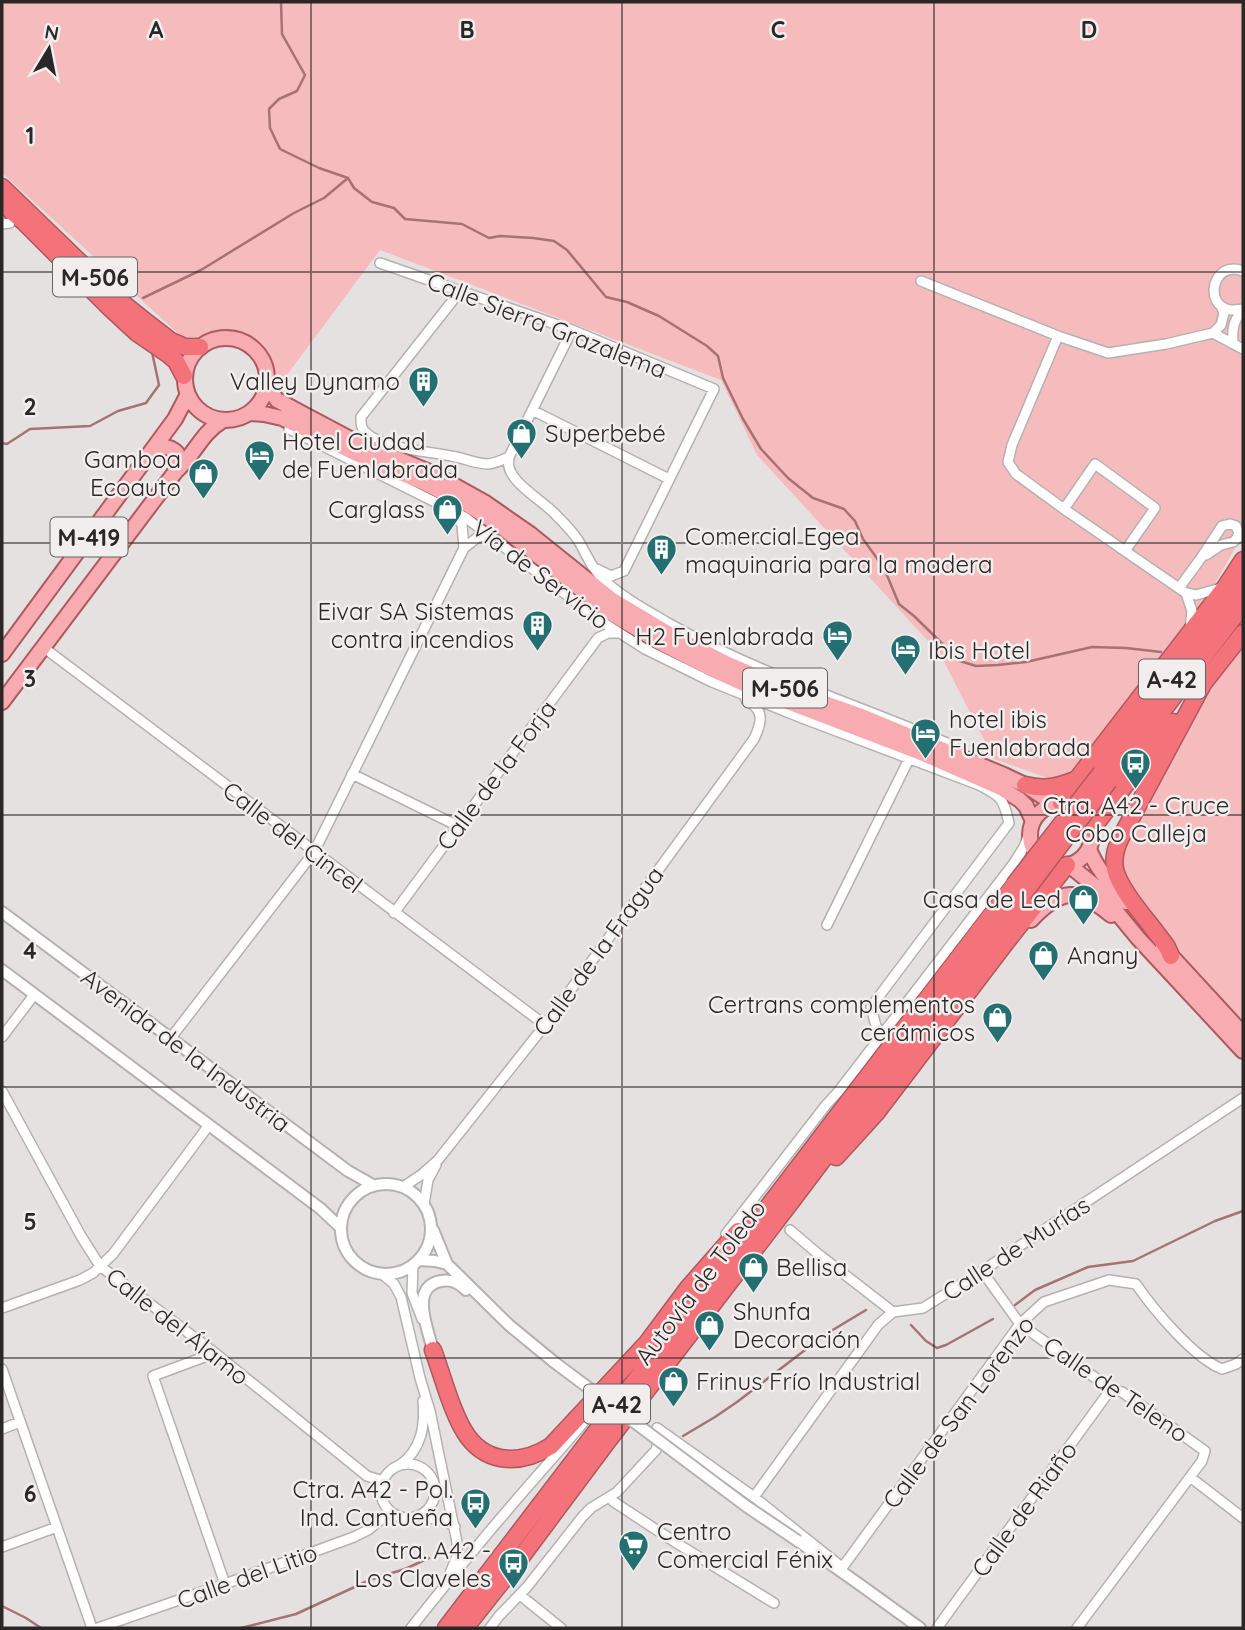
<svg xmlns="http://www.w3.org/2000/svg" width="1245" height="1630" font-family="Quicksand,sans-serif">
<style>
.green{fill:#f6bbbc}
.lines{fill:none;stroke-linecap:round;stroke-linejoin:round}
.stream{stroke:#a67273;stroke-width:2.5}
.minor-casing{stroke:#b6b1b1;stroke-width:12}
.tertiary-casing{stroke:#b6b1b1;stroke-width:14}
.primary-casing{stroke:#ad595e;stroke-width:18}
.motorway-casing{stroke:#ad595e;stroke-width:19}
.minor{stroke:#fff;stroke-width:9}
.tertiary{stroke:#fff;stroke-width:10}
.primary{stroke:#f8abb0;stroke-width:14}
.motorway{stroke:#f4737b;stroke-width:16}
.tertiary-bridge-casing{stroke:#b6b1b1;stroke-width:14;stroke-linecap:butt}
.motorway-bridge-casing{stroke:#ad595e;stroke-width:19;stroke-linecap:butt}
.tertiary-bridge{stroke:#fff;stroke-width:10}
.motorway-bridge{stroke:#f4737b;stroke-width:16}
.grid{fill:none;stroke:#292827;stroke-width:2;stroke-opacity:0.55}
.labels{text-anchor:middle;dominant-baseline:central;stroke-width:5;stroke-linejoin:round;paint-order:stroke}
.shield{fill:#f3eeee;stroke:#666363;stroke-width:2}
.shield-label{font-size:23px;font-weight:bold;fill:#292827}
.street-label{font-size:24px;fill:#292827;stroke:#f3eeee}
.poi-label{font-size:24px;fill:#292827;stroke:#f3eeee;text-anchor:start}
.grid-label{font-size:23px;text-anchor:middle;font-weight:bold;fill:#292827;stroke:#f3eeee;stroke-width:5;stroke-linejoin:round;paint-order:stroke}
</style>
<rect width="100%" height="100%" fill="#e6e1e1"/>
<path class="green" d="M2 2H1243V534L1196 617 1076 768 1056 781 994 759 940 654 757 455 721 380 380 250 278 387 267 350 234 329 196 337H182L2 173Z
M1243 641V1027L1180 957 1123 872 1122 847 1185 725 1223 665Z"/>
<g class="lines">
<path class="stream" d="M281 2 282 34 305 75 297 91 279 99 269 109 270 128 280 149 319 168 348 178 354 188 372 202 394 208 405 219 462 224 489 238 500 236 533 238 554 241 567 250 606 297 627 302 659 316 707 346 718 356 723 378 743 419 761 449 788 478 813 498 844 509 855 521 863 539 884 568 899 604 914 616 960 661 976 666 998 665 1026 662 1092 647 1126 648 1161 652
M143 298 201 270 294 213 324 198 348 178
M2 443 7 444 30 429 90 426 118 411 146 403 159 385 152 352
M1015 1305 1035 1290 1088 1267 1133 1261 1215 1221 1243 1211
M911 1325 926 1341 937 1348 946 1345 993 1319
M683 1436 715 1417 737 1402 826 1334 866 1310
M2 1606 26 1618 41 1628
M241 1628 296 1614 372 1579 405 1569 429 1558"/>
<defs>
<path id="minor" d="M2 224 10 223
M380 263 572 330 714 389 624 571 611 576 597 569
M1243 271C1213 259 1202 306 1231 310 1233 310 1242 309 1243 309
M921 281 1058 336 1108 353 1166 344 1213 333 1221 325 1224 313 1221 306
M461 290 361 417C361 424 361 428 365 432 383 450 431 451 456 457 466 459 477 464 488 464 496 463 502 460 509 457
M572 330 509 457C509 460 508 464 509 467 513 485 545 502 557 516 564 523 572 531 578 540 586 553 592 570 604 580 623 598 648 611 670 624 760 675 859 705 954 746
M1213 333 1243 349
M1058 336 1012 445 1008 462 1016 474 1064 509 1186 593 1196 595 1221 588
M1233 344C1232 328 1233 322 1243 309
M532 410 669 479
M289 429 465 517 598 619 645 649 712 682 802 718 979 785C1002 797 1003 798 1009 823L871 1007 877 1030
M1064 509 1095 464 1155 508 1125 551
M464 548 478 537 491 535
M1206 555 1221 545 1233 542 1239 537
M1179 588 1201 558 1222 526 1230 524 1236 526 1239 533 1236 539
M1186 593 1192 611 1190 629
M43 647 545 1025
M352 774 458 826
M394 913 598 638 608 633H620
M827 925 909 759
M2 1037 34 995
M170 1039 314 852 464 548 462 525 454 512
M2 1091 81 1236 100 1266 215 1353 367 1476 383 1481
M403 1187 421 1175 438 1160 545 1025 754 739C762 722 765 710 746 700
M424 1204 428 1180 436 1165
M790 1230 817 1253 893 1312 923 1308 982 1271 1243 1098
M726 1234 826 1105 838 1092 1014 863 1024 847 1030 830
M413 1266 412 1293 422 1319
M982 1271 1020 1324 1111 1389 1122 1392 1205 1451 1202 1461 1077 1628
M382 1274 394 1284 401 1297 420 1378 430 1411 457 1542V1556L449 1576
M2 1308 80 1280 93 1273 113 1254 209 1125
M215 1353 153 1376 225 1584
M2 1369 92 1628
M657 1428 754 1497 838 1564
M2 1429 20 1422
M381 1491a27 27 0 1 1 54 0a27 27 0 1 1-54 0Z
M400 1465C422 1449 425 1426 423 1401
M1190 1477 1243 1518
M609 1497 614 1502 678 1544 774 1603
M754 1497 878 1325 893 1312
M418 1516 445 1521 455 1527
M2 1547 57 1527
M842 1568 1020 1324 1044 1302 1109 1280 1136 1284C1153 1309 1194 1358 1222 1369L1236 1364 1243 1359
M520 1595 561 1628
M98 1628 225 1584 354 1537 368 1530 390 1512
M411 1628C442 1589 473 1550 506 1512 531 1482 558 1453 583 1423
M490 1628 499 1616 527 1587 583 1516 591 1508 617 1492 656 1450 659 1437 657 1428
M937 1628 1111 1389"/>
<path id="tertiary" d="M2 912 348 1171 373 1185
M2 970 321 1209 341 1228
M341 1229a45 45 0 1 1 90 0a45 45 0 1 1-90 0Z
M433 1230 447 1264 509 1325 554 1362
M419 1260 435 1261 447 1264
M433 1350C428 1329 409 1287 441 1281 452 1279 459 1283 466 1290
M798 1541 859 1584 920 1628"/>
<path id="primary" d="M185 379a41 41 0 1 1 82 0a41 41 0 1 1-82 0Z
M267 386 277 400 301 413 352 440 432 473 484 502 530 534 611 599 671 635 728 664 794 692 859 715 1004 775 1025 785 1054 804
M250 413 264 414 282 418 371 461 422 482 468 505 500 526 612 614 659 642 711 669 764 693 921 753 1001 788 1020 800 1026 806 1033 821
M152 450C163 446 168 445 177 453L176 471
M2 654 175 419 187 396
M2 702 176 471C194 456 201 433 222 421
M1030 835a31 31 0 1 1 62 0a31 31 0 1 1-62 0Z
M1089 849C1097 870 1112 885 1126 902
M1069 865 1096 887 1138 938 1243 1051
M1031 920C1061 888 1078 887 1111 915
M1163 947 1243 1034"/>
<path id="motorway" d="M2 187 120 301 145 321 171 341 185 347H200
M2 203 24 222 110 308 137 333 169 355 176 361 184 376
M1198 690 1243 633
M1101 773 1243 584
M1111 779 1243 605
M1025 785C1045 790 1058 787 1077 779
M1061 803 1077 779 1226 586 1243 560
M1092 829 1173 722
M1171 956 1167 947C1153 926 1120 892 1115 869 1113 858 1116 847 1121 837L1203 684
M836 1157 877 1112 1004 945 1067 865
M433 1350C442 1374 453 1417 468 1437 489 1465 523 1464 551 1446L647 1343 688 1288 738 1231
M446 1628 1014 885
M465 1628 519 1560 607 1442 794 1198 1024 893"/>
</defs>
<use href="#minor" class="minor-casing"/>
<use href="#tertiary" class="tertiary-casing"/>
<use href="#primary" class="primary-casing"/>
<use href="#motorway" class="motorway-casing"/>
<use href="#minor" class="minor"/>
<use href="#tertiary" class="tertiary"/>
<use href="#primary" class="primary"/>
<use href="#motorway" class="motorway"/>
<defs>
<path id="tertiary-bridge" d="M554 1362 746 1506 798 1541"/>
<path id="motorway-bridge" d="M1014 885 1101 773
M1024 893 1109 781"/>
</defs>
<use href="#tertiary-bridge" class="tertiary-bridge-casing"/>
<use href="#motorway-bridge" class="motorway-bridge-casing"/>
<use href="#tertiary-bridge" class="tertiary-bridge"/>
<use href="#motorway-bridge" class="motorway-bridge"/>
</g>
<path class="grid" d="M311 2V1628M622 2V1628M934 2V1628M2 272H1243M2 543H1243M2 815H1243M2 1087H1243M2 1358H1243"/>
<defs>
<symbol id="building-pin" viewBox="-11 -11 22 30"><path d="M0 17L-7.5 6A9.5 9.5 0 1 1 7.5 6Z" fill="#236f71" stroke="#f3eeee"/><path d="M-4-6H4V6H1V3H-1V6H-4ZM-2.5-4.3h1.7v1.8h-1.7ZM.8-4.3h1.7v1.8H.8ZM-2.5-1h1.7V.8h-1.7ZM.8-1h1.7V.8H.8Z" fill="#fff"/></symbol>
<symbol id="shop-pin" viewBox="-11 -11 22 30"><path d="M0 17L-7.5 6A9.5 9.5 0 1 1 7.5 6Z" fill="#236f71" stroke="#f3eeee"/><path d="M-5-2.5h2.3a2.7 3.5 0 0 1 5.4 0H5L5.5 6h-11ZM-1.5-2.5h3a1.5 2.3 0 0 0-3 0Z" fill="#fff"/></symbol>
<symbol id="hotel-pin" viewBox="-11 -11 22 30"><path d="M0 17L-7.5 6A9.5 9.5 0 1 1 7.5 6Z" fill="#236f71" stroke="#f3eeee"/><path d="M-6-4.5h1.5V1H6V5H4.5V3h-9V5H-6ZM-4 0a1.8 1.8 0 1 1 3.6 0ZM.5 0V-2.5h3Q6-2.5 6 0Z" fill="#fff"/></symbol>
<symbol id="bus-pin" viewBox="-11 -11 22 30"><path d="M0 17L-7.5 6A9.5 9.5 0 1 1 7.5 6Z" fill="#236f71" stroke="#f3eeee"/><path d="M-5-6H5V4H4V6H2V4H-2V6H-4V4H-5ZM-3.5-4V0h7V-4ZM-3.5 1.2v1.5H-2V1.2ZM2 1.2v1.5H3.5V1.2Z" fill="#fff"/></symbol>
<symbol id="supermarket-pin" viewBox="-11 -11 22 30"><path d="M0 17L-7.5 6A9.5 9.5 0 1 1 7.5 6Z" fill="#236f71" stroke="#f3eeee"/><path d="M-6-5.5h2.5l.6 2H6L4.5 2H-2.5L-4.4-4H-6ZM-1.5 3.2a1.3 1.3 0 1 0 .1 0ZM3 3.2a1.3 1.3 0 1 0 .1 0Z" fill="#fff"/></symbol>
</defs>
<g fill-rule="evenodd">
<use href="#building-pin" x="406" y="364" width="35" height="47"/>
<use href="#shop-pin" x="504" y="416" width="35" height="47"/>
<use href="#hotel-pin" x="242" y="438" width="35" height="47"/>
<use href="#shop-pin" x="186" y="456" width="35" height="47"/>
<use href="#shop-pin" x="430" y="492" width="35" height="47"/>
<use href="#building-pin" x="644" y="532" width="35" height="47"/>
<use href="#building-pin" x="520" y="608" width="35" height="47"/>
<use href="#hotel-pin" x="820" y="618" width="35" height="47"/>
<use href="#hotel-pin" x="888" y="632" width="35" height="47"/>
<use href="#hotel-pin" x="908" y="716" width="35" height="47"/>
<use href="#bus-pin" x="1118" y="746" width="35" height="47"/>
<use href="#shop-pin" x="1066" y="882" width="35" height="47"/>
<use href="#shop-pin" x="1026" y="938" width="35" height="47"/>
<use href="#shop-pin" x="980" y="1000" width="35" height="47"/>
<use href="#shop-pin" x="736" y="1250" width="35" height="47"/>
<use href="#shop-pin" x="692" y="1308" width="35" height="47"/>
<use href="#shop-pin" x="656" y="1364" width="35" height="47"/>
<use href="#bus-pin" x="458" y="1486" width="35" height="47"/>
<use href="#supermarket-pin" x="616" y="1528" width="35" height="47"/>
<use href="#bus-pin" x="496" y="1546" width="35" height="47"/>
</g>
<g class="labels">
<g class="shield">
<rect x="53" y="257.5" width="84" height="39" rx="5"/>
<rect x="50.5" y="517.5" width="77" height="39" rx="5"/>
<rect x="1139" y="659.5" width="66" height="39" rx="5"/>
<rect x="743" y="668.5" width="84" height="39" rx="5"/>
<rect x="584" y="1384.5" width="66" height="39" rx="5"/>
</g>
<g class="shield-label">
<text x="95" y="277">M-506</text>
<text x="89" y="537">M-419</text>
<text x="1172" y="679">A-42</text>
<text x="785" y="688">M-506</text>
<text x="617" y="1404">A-42</text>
</g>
<g class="street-label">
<text transform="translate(547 325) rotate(21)">Calle Sierra Grazalema</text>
<text transform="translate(541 574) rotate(37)">Vía de Servicio</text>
<text transform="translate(496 775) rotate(-53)">Calle de la Forja</text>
<text transform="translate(293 837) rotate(37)">Calle del Cincel</text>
<text transform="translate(598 951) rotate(-54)">Calle de la Fragua</text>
<text transform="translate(186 1050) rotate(37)">Avenida de la Industria</text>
<text transform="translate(1016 1248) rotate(-33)">Calle de Murías</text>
<text transform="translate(700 1282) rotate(-53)">Autovía de Toledo</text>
<text transform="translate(178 1326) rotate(38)">Calle del Álamo</text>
<text transform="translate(1116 1389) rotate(34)">Calle de Teleno</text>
<text transform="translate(958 1412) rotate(-53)">Calle de San Lorenzo</text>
<text transform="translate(1024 1509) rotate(-54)">Calle de Riaño</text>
<text transform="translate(247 1576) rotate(-20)">Calle del Litio</text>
</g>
<g class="poi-label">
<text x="400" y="381" text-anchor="end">Valley Dynamo</text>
<text x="545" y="433">Superbebé</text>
<text x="282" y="441">Hotel Ciudad<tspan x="282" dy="28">de Fuenlabrada</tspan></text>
<text x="181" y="459" text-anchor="end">Gamboa<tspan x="181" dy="28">Ecoauto</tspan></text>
<text x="425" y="509" text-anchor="end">Carglass</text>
<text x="685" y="536">Comercial Egea<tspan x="685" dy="28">maquinaria para la madera</tspan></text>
<text x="514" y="611" text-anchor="end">Eivar SA Sistemas<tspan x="514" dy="28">contra incendios</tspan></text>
<text x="814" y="636" text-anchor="end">H2 Fuenlabrada</text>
<text x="928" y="650">Ibis Hotel</text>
<text x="949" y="719">hotel ibis<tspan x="949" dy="28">Fuenlabrada</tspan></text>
<text x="1136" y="805" text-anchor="middle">Ctra. A42 - Cruce<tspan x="1136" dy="28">Cobo Calleja</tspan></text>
<text x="1061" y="899" text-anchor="end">Casa de Led</text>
<text x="1067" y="955">Anany</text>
<text x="975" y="1004" text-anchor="end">Certrans complementos<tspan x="975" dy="28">cerámicos</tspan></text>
<text x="776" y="1267">Bellisa</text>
<text x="733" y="1311">Shunfa<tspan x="733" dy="28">Decoración</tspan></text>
<text x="696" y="1381">Frinus Frío Industrial</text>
<text x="453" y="1489" text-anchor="end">Ctra. A42 - Pol.<tspan x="453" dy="28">Ind. Cantueña</tspan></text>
<text x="657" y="1531">Centro<tspan x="657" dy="28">Comercial Fénix</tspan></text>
<text x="491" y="1550" text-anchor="end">Ctra. A42 -<tspan x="491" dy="28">Los Claveles</tspan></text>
</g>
</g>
<g class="grid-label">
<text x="156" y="38">A</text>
<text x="467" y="38">B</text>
<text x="778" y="38">C</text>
<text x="1089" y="38">D</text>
<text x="30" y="144">1</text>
<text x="30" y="415">2</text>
<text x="30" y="687">3</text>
<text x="30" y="959">4</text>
<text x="30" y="1230">5</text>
<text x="30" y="1502">6</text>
</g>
<rect width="1245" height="1630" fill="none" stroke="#292827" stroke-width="7"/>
<g transform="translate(49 49) rotate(10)" stroke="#f3eeee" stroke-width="5" paint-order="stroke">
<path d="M0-5L12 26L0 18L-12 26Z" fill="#292827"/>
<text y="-10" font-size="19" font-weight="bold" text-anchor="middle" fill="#292827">N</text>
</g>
</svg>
